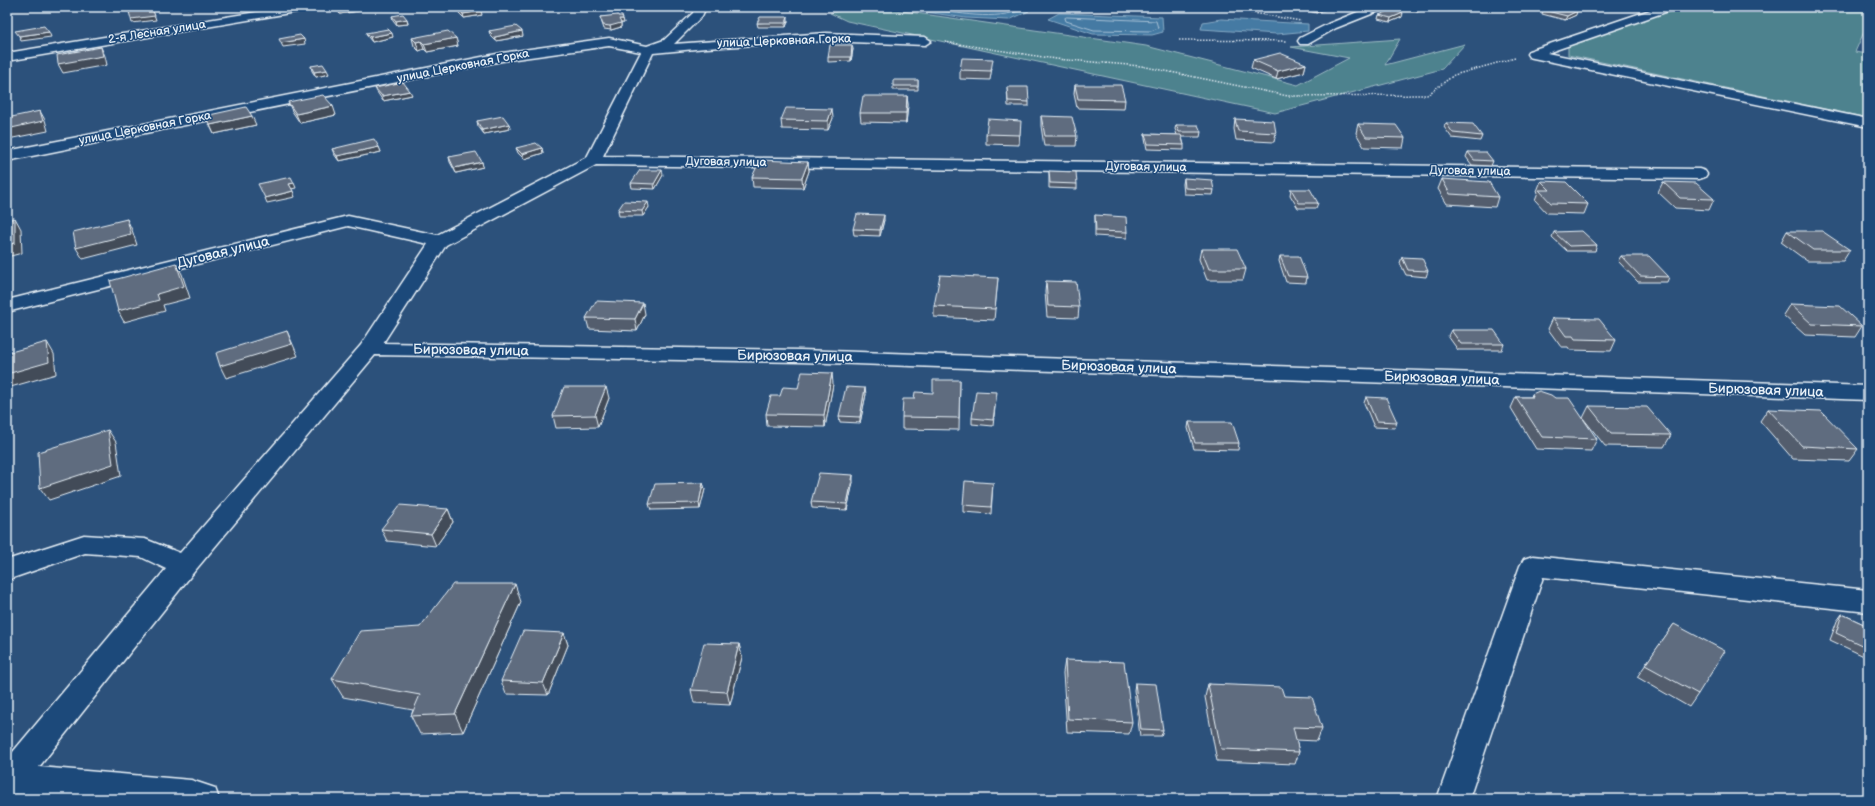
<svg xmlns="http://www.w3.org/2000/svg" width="1875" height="806" font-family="'Balsamiq Sans',sans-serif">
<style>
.green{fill:#4e828e;stroke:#9bbac3}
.water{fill:#457aa3;stroke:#86aac5}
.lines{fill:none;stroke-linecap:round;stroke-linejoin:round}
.shore{stroke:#a7c1d6;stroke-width:1}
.minor-casing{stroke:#e8f1f8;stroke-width:3}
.path{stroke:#e8f1f8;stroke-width:1.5;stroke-dasharray:1.5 1.5;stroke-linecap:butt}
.minor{fill:#1f4a7a;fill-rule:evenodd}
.wall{fill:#525d6d;stroke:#e8f1f8}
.shaded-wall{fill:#424c59;stroke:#e8f1f8}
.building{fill:#5f6c7f;stroke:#e8f1f8}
.labels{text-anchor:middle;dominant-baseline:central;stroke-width:3;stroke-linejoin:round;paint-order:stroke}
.far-street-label{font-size:12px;fill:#e8f1f8;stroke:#1f4a7a}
.street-label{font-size:14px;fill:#e8f1f8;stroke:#1f4a7a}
</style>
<rect width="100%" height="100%" fill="#2c517b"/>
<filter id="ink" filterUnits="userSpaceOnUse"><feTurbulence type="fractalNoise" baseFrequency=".025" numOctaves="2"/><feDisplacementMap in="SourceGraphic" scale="8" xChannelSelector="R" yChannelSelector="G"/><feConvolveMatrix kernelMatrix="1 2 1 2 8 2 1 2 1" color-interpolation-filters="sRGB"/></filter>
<g filter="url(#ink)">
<path class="green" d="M859 7H874L1146 46 1298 85 1349 58 1291 47 1400 39 1385 65 1465 44 1442 69 1275 113 847 21 830 13Z
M1676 7H1868V23L1855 52 1868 54V118L1568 55V46Z"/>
<path class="water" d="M892 7H1019L1029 11 1009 20 966 18Z
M1059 13 1162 17 1163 32 1152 35 1093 34 1048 19Z
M1221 19 1308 24V31L1277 34 1201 29 1203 22Z"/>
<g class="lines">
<path class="shore" d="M920 7C953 12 987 21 1019 11L1020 7
M954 7 1007 11 1015 7
M1067 17 1156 21 1158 28 1151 31 1094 30 1066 21 1065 18Z"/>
<defs>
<path id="minor" d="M287 7H313L307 10 7 61V53Z
M694 7H706L702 16 674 44 826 33 925 37 931 41 925 45 826 41 706 48 653 53 603 156 1699 169 1705 171 1707 174 1705 177 1699 179 596 165 446 245 383 343 800 350 1868 386V400L800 362 375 355 193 573 39 767 191 780 215 788 219 799H70L16 794 7 798V759L166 569 141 557 85 553 7 580V560L84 535 145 539 180 553 361 345 428 244 348 226 7 312V300L348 216 437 235 587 157 641 52 609 46 502 61 7 161V151L502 53 609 38 647 46 664 40 693 13Z
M1370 7H1386L1384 9 1336 28 1308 44H1300L1298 41 1300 38 1328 24Z
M1659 7H1676L1674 9 1547 53 1868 119V127L1533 58 1529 57 1527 54 1529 51Z
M1533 556 1868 590V612L1543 577 1469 799H1437L1520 566 1524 559Z"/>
</defs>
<use href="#minor" class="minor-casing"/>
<path class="path" d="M1114 7 1140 11 1185 7
M1218 7 1301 21
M1179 40 1287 41
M945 42 1056 59 1141 66 1288 96 1427 95 1454 75 1515 58"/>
<use href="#minor" class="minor"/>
</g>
<path class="wall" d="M334 7H356L358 11 340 14Z
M1302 7H1332L1316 13 1301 9Z
M1405 7H1429L1417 12 1404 9Z
M458 9 482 15 464 18 459 13Z
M1543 10 1576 15 1565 20 1542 14Z
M1379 15 1402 17 1390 22 1378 19Z
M392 16 407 19 408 24 397 25 393 20Z
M618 16 623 19 624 23H621V27L611 30 604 29 600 17Z
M788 21 786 27H758L757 23Z
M489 31 523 36 496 41 490 35Z
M366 33 393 37 372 42 368 37Z
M412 38H456L458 46 427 52 424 49 419 51 414 46Z
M853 49 851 61 828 62V57Z
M1253 60 1306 64 1304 72 1276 79 1251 68Z
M311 66 329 74 316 77 312 71Z
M992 68 990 80 960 79V70Z
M918 80V90H893V86Z
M1075 85 1125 100 1124 109 1077 108 1074 94Z
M1007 87 1029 102V106H1008Z
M375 88 412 95 383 101 377 92Z
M907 96 908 105 906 123 861 122 860 113Z
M288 102 336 115 300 123 292 111Z
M205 116 256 125 214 134Z
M1041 116 1077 136 1076 146H1044L1041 126Z
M833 118 828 130 782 129 781 120Z
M1235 119 1276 133 1274 142 1236 140 1234 129Z
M477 121 509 124 510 129 484 134 478 126Z
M1446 123 1482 136 1480 141 1452 138 1444 127Z
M1358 124 1405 138 1403 148 1364 147 1356 133Z
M1176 125 1201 132 1200 137H1182L1184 145V150L1147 149 1145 139V134L1177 135 1175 129Z
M1020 130 1019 145 986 144V134Z
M379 147 381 152 339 161 334 154 332 149Z
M516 148H542L543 153 524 159 518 153Z
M1468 152 1493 161 1491 166 1472 165 1466 157Z
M449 157 482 162 483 167 456 173 450 162Z
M808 162 809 171 803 188 753 187 752 177Z
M1049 171 1077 184V189L1049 188Z
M663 175 655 189 632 188 631 183Z
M1184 178 1214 190 1213 195 1184 194 1183 184Z
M1442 179 1498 197 1495 207 1447 204 1438 189Z
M1541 181 1588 204 1584 214 1547 213 1535 200 1538 192 1537 191Z
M1663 182 1714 199 1709 210 1675 208 1658 192Z
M1291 189 1318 203 1316 208H1298L1290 195Z
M649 207 643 216H619L618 210Z
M1095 215 1127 232V238L1095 236Z
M884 220 880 236 854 235 853 229Z
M1787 231 1850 250 1843 261H1807L1781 242Z
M1554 232 1597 245 1595 251H1567L1552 237Z
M1201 249 1246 269 1243 280H1207L1199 259Z
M1280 256 1307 277 1306 283 1286 282 1279 261Z
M1621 256 1669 277 1667 282H1638L1618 261Z
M1402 257 1428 271 1426 277 1406 275 1400 263Z
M998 278 994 320 934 317V306Z
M1046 281 1079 307 1078 318 1047 317 1045 292Z
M1790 304 1862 326 1855 337 1805 335 1783 315Z
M645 314 637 331 589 329 586 318Z
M1553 318 1616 340 1611 351 1570 350 1568 347H1561L1548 329Z
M1451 330 1504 344 1502 350H1458L1448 336Z
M960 380 959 430 902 429V417L933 393Z
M833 384 825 427 767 426 766 414 780 396 798 388Z
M866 394 860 423 840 422 839 416Z
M1532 394 1555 398 1597 439 1591 451 1536 449 1511 408 1516 397H1531Z
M1366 397 1397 422 1395 428 1374 427 1364 403Z
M609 398 598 427 556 428 553 416Z
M996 398 993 426 972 424V418Z
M1589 406 1671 435 1664 447 1605 446 1583 418Z
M1768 409 1858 449 1849 461 1793 459 1760 421Z
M1189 422 1239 443 1238 450 1194 449 1188 428Z
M853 482 847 510 812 508 811 502Z
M703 483 705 489 700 509 651 510 649 504Z
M993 483 991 514 963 512V505Z
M448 509 453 522 436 546 387 541 381 529Z
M521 602 463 732 420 734 411 716 413 710 343 697 332 679 420 627Z
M1842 614 1868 626V658L1830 640 1837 621Z
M1674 624 1698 694 1689 707 1637 677Z
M564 633 568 645 548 695 506 694 501 681Z
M739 644 742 657 730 705 694 703 691 690Z
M1065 660 1132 722 1129 734 1067 732 1063 673Z
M1135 683 1163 730 1161 736H1140L1134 690Z
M1208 684 1284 696 1322 728 1317 741 1296 740 1299 752 1295 764 1217 761 1205 697Z"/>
<path class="shaded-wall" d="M211 7H221L212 8Z
M357 7 358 11 340 14 339 10Z
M1321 7H1332L1316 13V9Z
M1421 7H1429L1417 12 1418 8Z
M152 8 156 20 132 23 131 19Z
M481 11 482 15 464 18 463 14Z
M1577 11 1576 15 1565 20 1567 16Z
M1403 13 1402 17 1390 22 1391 18Z
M788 17V21L786 27V23Z
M407 19 408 24 397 25 396 21Z
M619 19H623L624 23H621V27L611 30 610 26Z
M522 31 523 36 496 41 495 37Z
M49 32 51 37 21 41 19 36Z
M392 33 393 37 372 42 370 37Z
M456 38 458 46 427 52 424 44Z
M304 39 305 44 283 47 281 43Z
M421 41 424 49 419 51 416 42Z
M852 45 853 49 851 61V57Z
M101 47 105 56 107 65 63 73 58 64Z
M1306 64 1304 72 1276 79 1278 71Z
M327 70 329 74 316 77 314 72Z
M410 91 412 95 383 101 382 96Z
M907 96 908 105 906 123V113Z
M333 106 336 115 300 123 296 114Z
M832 109 833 118 828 130V121Z
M40 111 45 120 48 131 8 139 7 138V129Z
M252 116 256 125 214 134 210 125Z
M509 124 510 129 484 134 482 130Z
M379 147 381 152 339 161 337 156Z
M542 148 543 153 524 159 522 154Z
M482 162 483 167 456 173 454 168Z
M808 162 809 171 803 188 802 178Z
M662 170 663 175 655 189 654 184Z
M294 183 296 188 291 189 289 184Z
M293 191 295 197 267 203 265 198Z
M648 202 649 207 643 216 642 211Z
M884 215V220L880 236V230Z
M15 218 21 229 22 253 7 257V245Z
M127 219 132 230 137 245 83 259 76 248Z
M176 263 182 274 190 298 163 305 165 311 124 322 118 311 157 294Z
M643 303 645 314 637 331 635 319Z
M287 331 298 356 226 378 220 366Z
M47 342 54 354 56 374 7 388V374Z
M832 373 833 384 825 427 824 415Z
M606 387 609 398 598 427 595 415Z
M865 388 866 394 860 423V417Z
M108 430 116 442 121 476 49 500 40 488Z
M853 475V482L847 510V504Z
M703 483 705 489 700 509 699 503Z
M448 509 453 522 436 546 431 534Z
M515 584 521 602 463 732 455 714Z
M564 633 568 645 548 695 543 683Z
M739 644 742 657 730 705 727 692Z"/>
<path class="building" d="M335 7H357L339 10Z
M471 7H477L481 11 463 14 458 9Z
M1311 7H1321L1316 9Z
M1552 7H1562L1577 11 1567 16 1543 10Z
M152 8 155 16 131 19 129 12Z
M1391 10 1403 13 1391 18 1379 15Z
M403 14 407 19 396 21 392 16Z
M618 15V16H622L623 19H619L621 23 610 26 603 25 600 17Z
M760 17H788L786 23H757Z
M44 26 49 32 19 36 15 31Z
M516 26 522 31 495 37 489 31Z
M388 29 392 33 370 37 366 33Z
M448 31 456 38 424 44 421 41 416 42 412 38Z
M300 35 304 39 281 43 279 39Z
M830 45H852L851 57H828Z
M101 47 103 56 58 64 57 55Z
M1280 53 1306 64 1278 71 1253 60Z
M962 58 993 59 991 71 960 70Z
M323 64 327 70 314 72 311 66Z
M893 80H918V86H893Z
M403 82 410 91 382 96 375 88Z
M1075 85H1121L1125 100 1078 99Z
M1007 87H1028L1029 102 1008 101Z
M323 95 333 106 296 114 288 102Z
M863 96H907L906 113H860Z
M246 107 252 116 210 125 205 116Z
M786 108 832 109 828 121 781 120Z
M40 111 43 121 7 129V118Z
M503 116 509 124 482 130 477 121Z
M1041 116 1072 117 1077 136H1045Z
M988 119 1021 121 1020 135 986 134Z
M1235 119 1274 121 1276 133 1238 131Z
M1446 123 1473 124 1482 136 1453 133Z
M1358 124 1396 125 1405 138 1366 137Z
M1176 125H1198L1201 132H1179Z
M1145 134 1181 135 1184 145 1148 144Z
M374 139 379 147 337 156 332 149Z
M536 143 542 148 522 154 516 148Z
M476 152 482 162 454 168 449 157Z
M1468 152H1486L1493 161 1474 160Z
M760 160 808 162 802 178 752 177Z
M640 170H662L654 184 631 183Z
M1049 171 1076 172 1077 184 1050 183Z
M291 177 294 183 289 184 293 191 265 198 258 184Z
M1184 178 1212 180 1214 190 1185 188Z
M1442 179 1489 182 1498 197 1450 194Z
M1541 181 1566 182 1588 204 1551 203 1539 190H1550Z
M1663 182 1696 183 1714 199 1680 198Z
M1291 189H1310L1318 203H1299Z
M624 201 648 202 642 211 618 210Z
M857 214 884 215 880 230 853 229Z
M1095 215 1126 217 1127 232 1096 231Z
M15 218V243L7 245V220Z
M127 219 131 234 76 248 73 232Z
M1582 231 1597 245 1569 246 1554 232Z
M1787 231H1822L1850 250H1813Z
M1201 249H1237L1246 269H1209Z
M1280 256H1299L1307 277 1288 276Z
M1621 256H1649L1669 277 1640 276Z
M1402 257 1422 258 1428 271 1408 270Z
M176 263 184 286 157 294 159 300 118 311 110 281Z
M940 275 998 278 995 309 934 306Z
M1046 281 1076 282 1079 307 1048 306Z
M596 301 643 303 635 319 586 318Z
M1790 304 1840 306 1862 326 1812 324Z
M1553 318 1599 319 1616 340 1575 339 1573 336H1566Z
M1451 330H1494L1504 344H1461Z
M287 331 292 344 220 366 216 353Z
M47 342 49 362 7 374V353Z
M802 372 832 373 824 415 766 414 771 396H780L783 387 798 388Z
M933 380H960L959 418 902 417 903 399H914L915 392 933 393Z
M564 387H606L595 415 553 416Z
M846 387 865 388 860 417 839 416Z
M976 391 997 392 993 420 972 418Z
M1539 391 1551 395 1555 398H1569L1597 439 1542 437 1516 397H1533L1532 394Z
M1366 397 1386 398 1397 422 1376 421Z
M1589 406 1647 407 1671 435 1611 434Z
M1768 409 1821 411 1858 449 1802 446Z
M1189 422H1232L1239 443H1195Z
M108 430 113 464 40 488 38 452Z
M819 473 853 475 847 504 811 502Z
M965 481 993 483 991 507 963 505Z
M703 483 699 503 649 504 655 484Z
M400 505 448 509 431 534 381 529Z
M453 584H515L455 714 411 716 420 695 332 679 360 631 420 627Z
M1842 614 1868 626V648L1836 633Z
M1674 624 1725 651 1698 694 1645 665Z
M523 631 564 633 543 683 501 681Z
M704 643 739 644 727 692 691 690Z
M1065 660 1124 662 1132 722 1068 719Z
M1135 683 1156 684 1163 730 1141 729Z
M1208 684 1281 687 1284 696 1312 697 1322 728 1293 727 1299 752 1221 749Z
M1701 795 1707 799H1698Z"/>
</g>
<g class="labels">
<g class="far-street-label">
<text transform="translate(157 32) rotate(-9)">2-я Лесная улица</text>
<text transform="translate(784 41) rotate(-2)">улица Церковная Горка</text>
<text transform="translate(463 66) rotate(-11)">улица Церковная Горка</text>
<text transform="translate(145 128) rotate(-11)">улица Церковная Горка</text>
<text transform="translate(726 162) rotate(1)">Дуговая улица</text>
<text transform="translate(1146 167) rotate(1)">Дуговая улица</text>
<text transform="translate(1470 171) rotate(1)">Дуговая улица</text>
</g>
<g class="street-label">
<text transform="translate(223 252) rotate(-14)">Дуговая улица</text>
<text transform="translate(471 350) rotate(1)">Бирюзовая улица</text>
<text transform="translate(795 356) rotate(1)">Бирюзовая улица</text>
<text transform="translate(1119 367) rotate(2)">Бирюзовая улица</text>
<text transform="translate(1442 378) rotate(2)">Бирюзовая улица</text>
<text transform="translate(1766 390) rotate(2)">Бирюзовая улица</text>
</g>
</g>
<rect width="1875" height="806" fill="none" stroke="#1f4a7a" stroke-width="24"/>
<rect x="12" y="12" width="1851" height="782" fill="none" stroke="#e8f1f8" stroke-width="1.5" filter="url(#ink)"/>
</svg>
